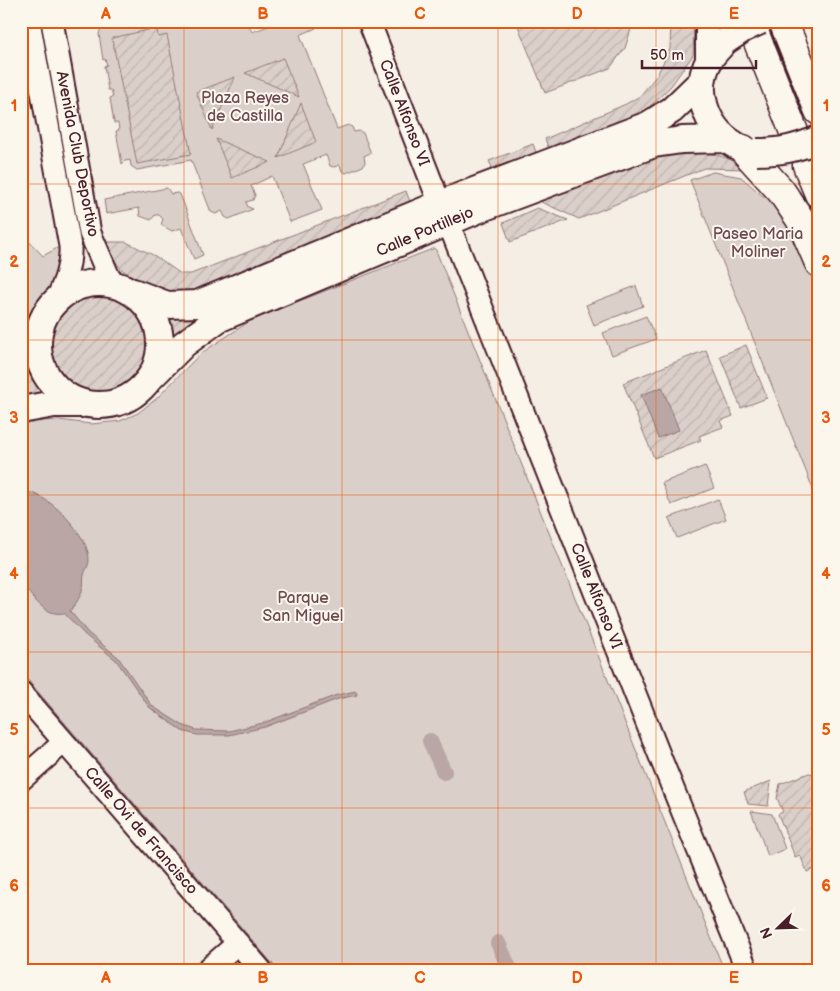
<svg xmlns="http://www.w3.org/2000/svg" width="840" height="991" font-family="'Balsamiq Sans',sans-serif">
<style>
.green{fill:#dbd0c9;stroke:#92787a}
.garden{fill:url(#garden-furrows);stroke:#92787a}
.water{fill:#baa7a5;stroke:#8d7174}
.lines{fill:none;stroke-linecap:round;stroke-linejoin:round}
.canal{stroke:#baa7a5;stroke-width:16}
.minor-casing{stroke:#4a1f2b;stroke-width:25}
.major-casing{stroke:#4a1f2b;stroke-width:30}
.highway-casing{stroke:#4a1f2b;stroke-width:31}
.minor{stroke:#fbf7ec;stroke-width:21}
.major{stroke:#fbf7ec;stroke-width:26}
.highway{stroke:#fbf7ec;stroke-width:28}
.major-bridge-casing{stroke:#4a1f2b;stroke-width:30;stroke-linecap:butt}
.major-bridge{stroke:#fbf7ec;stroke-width:26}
.grid{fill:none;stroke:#e8590c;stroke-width:1;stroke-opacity:0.55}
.labels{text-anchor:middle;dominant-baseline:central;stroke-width:4;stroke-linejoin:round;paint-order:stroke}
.park-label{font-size:16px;fill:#6e4b52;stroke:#fbf7ec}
.street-label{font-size:16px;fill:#4a1f2b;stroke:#fbf7ec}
.neatline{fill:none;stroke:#e8590c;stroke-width:2}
.grid-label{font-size:16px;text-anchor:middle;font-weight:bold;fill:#e8590c}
</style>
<defs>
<pattern id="garden-furrows" width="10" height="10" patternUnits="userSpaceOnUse" patternTransform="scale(1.25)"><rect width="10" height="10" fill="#dbd0c9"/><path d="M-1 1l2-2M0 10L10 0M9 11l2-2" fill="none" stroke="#bdb2ad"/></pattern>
</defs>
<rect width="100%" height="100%" fill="#f4eee4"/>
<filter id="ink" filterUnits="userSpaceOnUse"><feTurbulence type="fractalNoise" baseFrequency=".02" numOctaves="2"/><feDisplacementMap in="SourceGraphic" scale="10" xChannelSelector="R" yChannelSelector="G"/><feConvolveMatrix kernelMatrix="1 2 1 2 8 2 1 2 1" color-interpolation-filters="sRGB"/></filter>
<g filter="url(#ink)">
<path class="green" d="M106 21H247L252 32 274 24 273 21H311L312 26 316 28 300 35 337 129 348 125 352 127 354 132 359 131 363 133 370 151V153L364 156 365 162 363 166 346 173 342 171 340 165 334 167 330 166 326 155 303 164 322 210 290 222 272 176 251 186 255 195 253 200 246 202 248 207 253 209 229 219 225 217 222 211 216 214 211 212 191 160 137 170 131 166 130 160 125 161 122 164 116 131 119 130 118 123H114L110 98 113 97 111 90H108L104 66 107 65 105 59 103 60 99 34 101 28 106 27Z
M713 172 741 177 764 197 771 188 794 222 819 287V504L690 180Z
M167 188 171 194 177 193 180 194 203 255 194 259 181 228 172 231 161 225 163 219 159 215H155L151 220 140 216 139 208 106 214 104 200Z
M21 233 43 256 59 247V265L53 280 48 290 37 303 21 334Z
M435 248 724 970H278L21 672V424L27 422 59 420 91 424 120 421 138 413 156 399 200 354 253 319Z
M636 286 643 306 594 325 586 305Z
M646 316 656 339 612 355 603 333Z
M705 466 714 488 671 505 662 483Z
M718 499 726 519 677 538 669 518Z
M751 811 772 814 785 849 768 856Z"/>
<path class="garden" d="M516 21H631V29L625 48 610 68 545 93Z
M671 21H694L693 55 671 86 645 111 549 149 545 139 626 104 640 96 657 75 670 49Z
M157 28 158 37 167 35 191 154 137 164 112 38Z
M283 58 299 97 245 73Z
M235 77 212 130 196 92Z
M301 103 316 142 278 158Z
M216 139 270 162 232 178Z
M533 144 537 155 494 171 489 161Z
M678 152C709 152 721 153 748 169L704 168 579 219 539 201 646 159Z
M406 191 413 210 203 292H170L141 282 121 269 102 242H126L155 256 181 274H191Z
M537 208 568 220 510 242 503 223Z
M51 345a48 48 0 1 1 96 0a48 48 0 1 1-96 0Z
M234 302 175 343 169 314Z
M746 345 767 398 741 408 720 356Z
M706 350 733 416 720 421 723 427 699 436 701 440 654 458 623 383Z
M30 365 45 394 21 400V373Z
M809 773 819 775V867L807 872 800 855 795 857 778 814 783 812 777 798 780 784Z
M771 781 768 806 748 804 744 792Z"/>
<path class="water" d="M662 387 679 430 658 438 641 395Z
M27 492C50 495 90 536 89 561 89 566 85 570 84 575 83 579 84 583 83 587 81 596 76 604 70 611L88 633 118 657 152 706 182 725 196 730 229 731 263 723 337 695 356 691 357 695 338 699 265 727 229 735H197L182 731 149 707 116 660 85 635 64 613C45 617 31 596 21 582V493Z"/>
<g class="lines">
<path class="canal" d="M430 741 444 772
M498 943 510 970"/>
<defs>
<path id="minor" d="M29 21 70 246C71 265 65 281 57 299
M52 21 90 233 112 284
M369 21 440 204
M448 222 663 764 747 970
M21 692 261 970
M21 780 64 742
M207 970 238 943"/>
<path id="major" d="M709 21V59
M725 41C720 47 713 53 710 59 692 90 706 128 735 145
M38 344a61 61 0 1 1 122 0a61 61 0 1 1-122 0Z
M133 292 167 305 197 304 440 204 648 125 672 110 702 81
M149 379 184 344 218 319 482 208 654 144 682 140 725 139
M21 410 54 404H82"/>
<path id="highway" d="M785 26 819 111
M756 37 794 132
M743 149 781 191 800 219 819 263
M807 165 819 194"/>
</defs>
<use href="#minor" class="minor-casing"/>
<use href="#major" class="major-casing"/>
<use href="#highway" class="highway-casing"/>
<use href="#minor" class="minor"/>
<use href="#major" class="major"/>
<use href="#highway" class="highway"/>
<defs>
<path id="major-bridge" d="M725 41 743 29 760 21
M757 152C781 152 797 148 819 139"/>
</defs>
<use href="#major-bridge" class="major-bridge-casing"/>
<use href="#major-bridge" class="major-bridge"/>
</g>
</g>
<path class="grid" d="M184 21V970M342 21V970M498 21V970M656 21V970M21 184H819M21 340H819M21 495H819M21 652H819M21 808H819"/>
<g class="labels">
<g class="park-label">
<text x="245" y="98">Plaza Reyes<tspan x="245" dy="18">de Castilla</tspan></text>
<text x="758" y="234">Paseo Maria<tspan x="758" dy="18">Moliner</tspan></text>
<text x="303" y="598">Parque<tspan x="303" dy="18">San Miguel</tspan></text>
</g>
<g class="street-label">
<text transform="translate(404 113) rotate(69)">Calle Alfonso VI</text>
<text transform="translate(77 154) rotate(79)">Avenida Club Deportivo</text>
<text transform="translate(425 232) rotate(-23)">Calle Portillejo</text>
<text transform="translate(596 596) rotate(68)">Calle Alfonso VI</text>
<text transform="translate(141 831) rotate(49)">Calle Ovi de Francisco</text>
</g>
</g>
<rect width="840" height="991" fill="none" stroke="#fbf7ec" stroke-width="55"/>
<g transform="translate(778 928) rotate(247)" stroke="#fbf7ec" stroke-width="4" paint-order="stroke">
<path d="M0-4L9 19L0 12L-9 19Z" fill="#4a1f2b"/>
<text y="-8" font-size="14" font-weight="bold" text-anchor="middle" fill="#4a1f2b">N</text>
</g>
<path d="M642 60v8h114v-8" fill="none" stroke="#4a1f2b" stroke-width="2.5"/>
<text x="650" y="60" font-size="15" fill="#4a1f2b" stroke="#fbf7ec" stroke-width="4" paint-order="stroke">50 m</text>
<rect x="28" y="28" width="784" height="936" class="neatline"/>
<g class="grid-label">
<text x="106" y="19">A</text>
<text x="263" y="19">B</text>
<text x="420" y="19">C</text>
<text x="577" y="19">D</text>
<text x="734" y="19">E</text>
<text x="14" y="111">1</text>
<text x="826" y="111">1</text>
<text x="14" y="267">2</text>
<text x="826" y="267">2</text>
<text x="14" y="423">3</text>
<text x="826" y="423">3</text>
<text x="14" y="579">4</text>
<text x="826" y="579">4</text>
<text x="14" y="735">5</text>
<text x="826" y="735">5</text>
<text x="14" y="891">6</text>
<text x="826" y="891">6</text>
<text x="106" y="983">A</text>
<text x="263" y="983">B</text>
<text x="420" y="983">C</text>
<text x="577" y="983">D</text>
<text x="734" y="983">E</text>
</g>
</svg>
